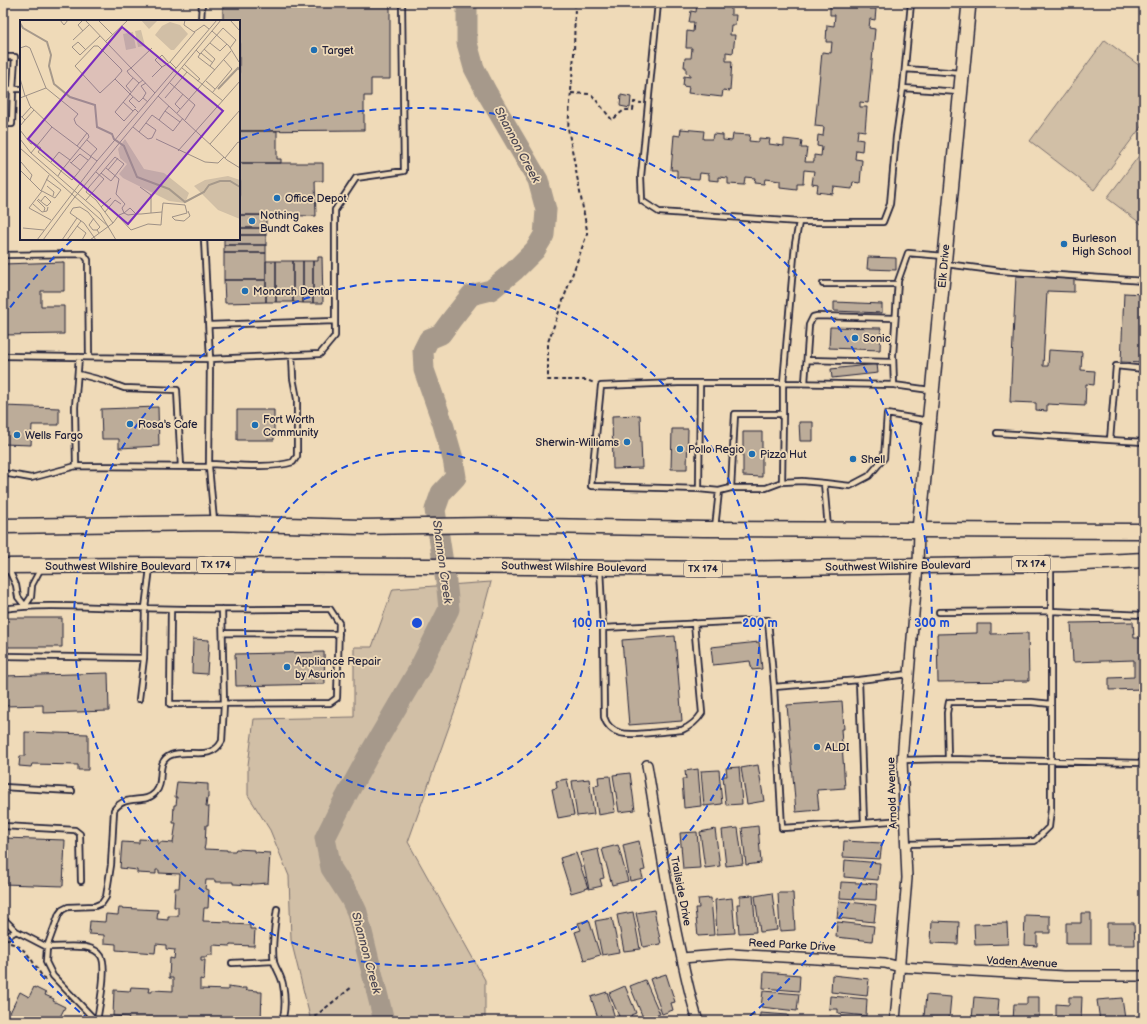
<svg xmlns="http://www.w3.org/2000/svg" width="1147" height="1024" font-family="'Balsamiq Sans',sans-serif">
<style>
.green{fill:#d1bfa6;stroke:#7a7070}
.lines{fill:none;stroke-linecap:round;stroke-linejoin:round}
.river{stroke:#a6998b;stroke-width:21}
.building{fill:#bcac99;stroke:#22223b}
.lane-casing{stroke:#22223b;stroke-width:8}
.street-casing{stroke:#22223b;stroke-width:12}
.secondary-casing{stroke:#22223b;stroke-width:16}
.primary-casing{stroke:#22223b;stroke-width:17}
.path{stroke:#22223b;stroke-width:2;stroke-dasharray:4 3;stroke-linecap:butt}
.lane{stroke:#efdab8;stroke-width:4.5}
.street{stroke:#efdab8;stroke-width:9}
.secondary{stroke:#efdab8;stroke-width:13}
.primary{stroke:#efdab8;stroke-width:14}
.ring{fill:none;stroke:#1d4ed8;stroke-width:2;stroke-dasharray:7 5}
.poi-dot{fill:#1f6fb2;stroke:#efdab8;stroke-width:1.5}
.labels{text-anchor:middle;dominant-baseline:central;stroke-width:3.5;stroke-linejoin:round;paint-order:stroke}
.shield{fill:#efdab8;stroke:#605960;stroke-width:1}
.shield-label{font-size:10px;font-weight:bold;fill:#22223b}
.poi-label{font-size:11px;fill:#22223b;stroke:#efdab8;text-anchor:start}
.street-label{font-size:11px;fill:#22223b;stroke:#efdab8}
.water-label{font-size:12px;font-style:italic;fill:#4a4653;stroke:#efdab8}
.inset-river{fill:none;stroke:#a6998b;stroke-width:2}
.inset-road{fill:none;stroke:#9d9086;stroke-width:1}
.view{fill:#7b2cbf;fill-opacity:0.15;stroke:#7b2cbf;stroke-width:2}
.inset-edge{fill:none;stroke:#22223b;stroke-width:2}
.centre{fill:#1d4ed8;stroke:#efdab8;stroke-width:2}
.ring-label{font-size:12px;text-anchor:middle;font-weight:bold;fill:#1d4ed8;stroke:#efdab8;stroke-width:3.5;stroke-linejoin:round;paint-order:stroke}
</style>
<rect width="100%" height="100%" fill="#efdab8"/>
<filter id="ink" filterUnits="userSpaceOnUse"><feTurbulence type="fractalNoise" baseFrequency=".025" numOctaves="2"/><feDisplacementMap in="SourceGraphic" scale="8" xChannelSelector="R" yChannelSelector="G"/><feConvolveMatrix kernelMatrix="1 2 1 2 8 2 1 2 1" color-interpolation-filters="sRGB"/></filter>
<g filter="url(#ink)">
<path class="green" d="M1105 40 1144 69V123L1094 190 1030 141Z
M1144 149V226L1107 198Z
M491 582 461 693 408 842 485 980V1021H311L291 940 289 876 270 830 248 795V765L254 719 354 717V647H372L393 589Z"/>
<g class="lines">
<path class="river" d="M384 1021 357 912 351 899 331 868 325 838 342 804 367 758 418 671 449 609 447 589 435 510 441 493 456 477 453 459 443 424 424 370 423 351 429 339 441 334 452 319 471 295 491 290 514 271 535 250 544 235 546 210 538 180 486 91 474 68 467 43V3"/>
</g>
<path class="building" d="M223 3H390V79H371V96H364V130L239 131V21H223Z
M697 3H737V6H731V15H736L735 25H731L730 35H735L733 53 726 52V61H732L730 91 723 90 722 97 688 93 689 87 683 86 684 76 690 77V74L686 73V67H684L685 58H691L692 48H686L687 31 693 32 694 22H689L691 11 696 12Z
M836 3H871L870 9H876L875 20 870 19 869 28 875 29 868 103 860 102V107H867L865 131 858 130 857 139 863 140 862 151 856 150 855 159 862 160 860 183 853 182 852 189 834 187 833 194 817 192 818 185 812 184 814 171 804 170 803 183H797V189L780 187V181L765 179 764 184 754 183 755 178 745 177 744 185 728 184V178L719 177V181L709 180V174L700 173 699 179 677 177V170H671L674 135 680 136 681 129 704 131 703 139H712L713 134 723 135V140L732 141 733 134 750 135 749 141 759 142V138L770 139 769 144 784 146V139L802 141 801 148H807L805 162H814V155L821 156 822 147 817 146 818 135 823 136 824 127 815 126 822 52 831 53 832 42H826L827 25 834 26 835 15H830V5H836Z
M621 95 631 97 630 108 620 106Z
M239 131H277V159H281V163H239Z
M239 163H323V181H315L316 216 239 215Z
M239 215H266V228H239Z
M239 228H266V235H239Z
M239 235H266V245H224V239H239Z
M224 245H266V253H224Z
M224 253H266V280H224Z
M318 257H322L323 303H313V261H318Z
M868 257 896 258V270L867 269Z
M266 261H276V302H266Z
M276 261H293V302H276Z
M293 261H303V303L293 302Z
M303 261H313V303H303Z
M64 262V291H41V306H64V334L3 335V264Z
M1016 276 1074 279V292L1047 291 1043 366H1048L1049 350 1082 352 1081 370 1095 371 1094 385 1086 384 1085 406 1047 404V411L1036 410V403L1010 402Z
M224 280H266V302L225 303Z
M1124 293 1144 294V363L1121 362Z
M834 302 882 304V313L834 311Z
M830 327 881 328 880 350 829 348Z
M877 364 878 373 832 378 831 369Z
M3 406 59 408V425H32L31 445 3 444Z
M158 407 159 446 119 448V439H102L101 409Z
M237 410H274V440H237Z
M640 415 642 468 613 469 612 416Z
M799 422H813V441H800Z
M672 429H688L687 469H671Z
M743 432H762V477L743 476Z
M3 618H62V647H3Z
M1133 622 1134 638H1144V661H1143L1144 689 1109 690V678L1134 677V660L1073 662 1071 623Z
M977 624H991V634L1028 633 1029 681 938 682 937 634 977 633Z
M675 636 682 721 629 725 622 640Z
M193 639 209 640 207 674 192 673Z
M759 642 762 669 752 670 750 661 713 665 711 647Z
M324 652 325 684 236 686 235 654Z
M108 673 109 711 43 713V705L5 706 4 676Z
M842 701 844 729H841L845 788 817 790 819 810 796 812 787 705Z
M25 732 88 734V770H78V765L32 764 31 767 19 766 20 756H25Z
M758 765 764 801 747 804 741 768Z
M739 767 742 804 726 805 723 776H727L726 768Z
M698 769 701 806 684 808 682 779H686L685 771Z
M719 770 722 804 704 806 701 771Z
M630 773 635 810 619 812 613 775Z
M610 776 615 812 598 815 594 786 599 785 598 777Z
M567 779 574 815 558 818 552 789 557 788 556 781Z
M589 779 594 814 577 816 572 781Z
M177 782 208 784V798H207L206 807H209L208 825H206L205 845 204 849 227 850V851H235L236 849 254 850V852L270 853 268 883 254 884 252 883V885L233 884V882H215V880H206L205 889 209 890 208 908H204L203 921 231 922V924L250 925V929H255L254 946 230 945V946L213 945V955H208L207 957H201V960H205L204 980 200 979V989L228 990V987L242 989V988H246V991L247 990 258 991V992H262L261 1021H226V1020H217V1021L194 1018V1021H164L151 1020V1018H148V1021H128L129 1017 113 1016 114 990 130 991 131 987 150 988 149 992H152V990L173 991V978H169L170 958 174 959 175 950 166 949V945L156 944 155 953 116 950V944L104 943V935L89 934 90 921 105 922 106 914 118 915 119 908 158 910 157 919 168 920V916H178V907H174L175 888H179L180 874 159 873V870H156V874L137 873V870L120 868 122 842 139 843V839L158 840V844H160V842L173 843 176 823H173L174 805H176L177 797H175Z
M758 826 761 863 746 865 742 828Z
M738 828 743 864 726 866 722 830Z
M715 829 720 866 705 868 700 832Z
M697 832 700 868 683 869 680 833Z
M3 838 65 840 63 886 3 884Z
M639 841 645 870 641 871 643 878 630 881 623 845Z
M844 841 882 843 880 859 843 857Z
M618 845 628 881 612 885 602 849Z
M598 849 604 878 600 879 602 886 589 889 581 853Z
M576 853 588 888 571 893 560 858Z
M845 860 880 863 878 880 844 877Z
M841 882 877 884 876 900 840 898Z
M772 893 777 930 760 932 755 896Z
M778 893H793L795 930 780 931Z
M753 895 756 932 739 933 737 904H740V896Z
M711 898 714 935 698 936 695 908H699L698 899Z
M732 898 735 933 717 934 715 900Z
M839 901 876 905 874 922 837 918Z
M654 910 661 944 643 947 636 913Z
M633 912 640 949 624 951 617 915Z
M1081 913H1091V944H1066V923H1081Z
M1025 915 1050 916V933H1037V946L1024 945Z
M612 918 619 952 602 955 595 921Z
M589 920 600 955 584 960 575 932 581 930 578 923Z
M932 921 959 922 958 944 931 943Z
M837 922 874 926 872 941 836 937Z
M1007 923 1008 944 975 945 974 924Z
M1107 923H1134L1135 945H1107Z
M764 972 800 975 799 991 763 988Z
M666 974 675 1002 671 1003 673 1010 662 1014 650 979Z
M832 975 869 979 867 996 831 992Z
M645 980 660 1014 644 1020 630 986Z
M625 986 636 1013 631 1015 633 1021H621L609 993Z
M34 987 46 993 45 995 54 999 53 1001 65 1007 58 1021H45L37 1017 35 1021 26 1018 25 1021H6L20 992 29 997Z
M763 991 799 994 797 1011 761 1007Z
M607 992 616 1021H599L591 997Z
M926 995 951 997 949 1019 924 1017Z
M830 996 867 999 866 1016 838 1013V1009H829Z
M974 997 999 999 997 1021 972 1019Z
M1027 997H1039V1021H1013L1014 1004H1027Z
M1069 997H1082L1081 1021H1056V1004L1069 1005Z
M1122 998 1125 1019 1100 1021 1097 1000Z
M1143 998H1144V1020H1141Z
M760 1013 788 1015V1019H797V1021H760Z
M830 1016 865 1019V1021H830Z"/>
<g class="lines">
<defs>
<path id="lane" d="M658 3 641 176 642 201 659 212 799 222
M201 21 202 3
M3 57H15L13 89 12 124H3
M905 69 961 73
M903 88 959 92
M3 89H21
M204 239 210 359 209 467 214 521
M3 255 84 254 88 260 89 357
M946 264 1000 271 1144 281
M823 284H898
M209 325 335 321
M3 356 210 359 320 354 335 336V210L356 178 404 171 402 3
M807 360 893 362
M1144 369 1116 366 1110 440 1144 442
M78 374 105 381 124 388 177 390 181 467
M805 383 809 325 813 317 817 316 895 318
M930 390 894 385 893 355 898 281 908 253 944 256
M997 433 1110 440
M209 464C234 465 271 469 293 462L297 456V399L293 378 292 355
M76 466 75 407 79 357
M3 473 31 478 76 466 209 467
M824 483 850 486 869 476 884 458 887 414 929 421
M731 488 735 414H783
M699 489 700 384
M719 491 731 488H766L782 482
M715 528 719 491 699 489 591 486 601 386 678 383H783L795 244 799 222H883L890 204 896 137 903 88 911 3
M828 528 824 483 802 481 782 482 783 414V383L894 385
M8 568 16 585 18 597 25 606
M600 569 603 628 768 620 774 687 859 680
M25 606 31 597 32 585 41 568
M3 609C47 603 95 608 139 608 203 610 267 609 330 609L339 623 337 698 330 703 170 704 171 609
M939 612 1051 611 1144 615
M603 628 604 717C611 739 633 734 650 733 661 732 672 731 682 730 691 726 697 721 702 713L694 623
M223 633 339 634
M3 656 144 658 145 608 150 568
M774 687 782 828 864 823
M139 699 144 658
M948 759 947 713 949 702H1032L1051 704
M902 760 948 759 1144 763
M3 787 72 791
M904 820 864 823 859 680 909 674
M3 826 75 830 80 834 81 881
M906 844 1035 841 1049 827 1051 809V566
M277 909C275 924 271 947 274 962 276 969 282 977 283 985 285 994 286 1014 281 1021
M3 922H7L16 931 47 947 59 914 62 910 68 907 95 906 102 903 106 897 111 865 114 810C126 793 144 805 155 793 166 782 154 762 171 755 189 748 211 762 222 741L224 704 222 609
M3 936H8L16 931
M232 963 274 961
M96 1021 53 976 46 962 47 947C59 947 73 946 85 947 90 948 98 951 101 956 108 967 99 1007 97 1021"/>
<path id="street" d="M647 765C658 830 667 895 682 959 687 980 691 1001 698 1021
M682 958 731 954 885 963 900 967 1064 976H1144
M895 1021 907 878 902 760 918 565 919 530"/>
<path id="secondary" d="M919 530 969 3"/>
<path id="primary" d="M3 526 214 523 361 527 489 525 703 529 1144 531
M3 566 150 565 430 566 722 569 1065 564 1144 560"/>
</defs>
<use href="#lane" class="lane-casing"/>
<use href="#street" class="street-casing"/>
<use href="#secondary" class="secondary-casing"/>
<use href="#primary" class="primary-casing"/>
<path class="path" d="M575 3 574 54 568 128 587 230V234L548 342V380H587L594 383
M571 93 589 94 592 95 612 120 624 110H633L634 102 642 103
M10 943C29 947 35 969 46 981
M309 1021 352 987"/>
<use href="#lane" class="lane"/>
<use href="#street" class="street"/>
<use href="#secondary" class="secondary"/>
<use href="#primary" class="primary"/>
</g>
</g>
<g class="ring">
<circle cx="417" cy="623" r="172"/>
<circle cx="417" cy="623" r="343"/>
<path d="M89 1020A515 515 0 0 1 3 929M3 317A515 515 0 0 1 72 240M241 139A515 515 0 0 1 745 1020"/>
</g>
<g class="poi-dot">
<circle cx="314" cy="50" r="4"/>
<circle cx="277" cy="198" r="4"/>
<circle cx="252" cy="221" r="4"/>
<circle cx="1064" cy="244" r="4"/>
<circle cx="245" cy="291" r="4"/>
<circle cx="855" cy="338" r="4"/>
<circle cx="130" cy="424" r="4"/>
<circle cx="255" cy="425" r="4"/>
<circle cx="17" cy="435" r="4"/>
<circle cx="627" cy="442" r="4"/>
<circle cx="680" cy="449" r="4"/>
<circle cx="752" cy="454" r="4"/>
<circle cx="853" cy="459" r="4"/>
<circle cx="287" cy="667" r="4"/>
<circle cx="817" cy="747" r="4"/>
</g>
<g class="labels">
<g class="shield">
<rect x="1012" y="556" width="38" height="16" rx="3"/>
<rect x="197" y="557" width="38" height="16" rx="3"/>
<rect x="684" y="561" width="38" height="16" rx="3"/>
</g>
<g class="shield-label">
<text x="1031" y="564">TX 174</text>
<text x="216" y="565">TX 174</text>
<text x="703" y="569">TX 174</text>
</g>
<g class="poi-label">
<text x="322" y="50">Target</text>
<text x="285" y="198">Office Depot</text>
<text x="260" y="215">Nothing<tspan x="260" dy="13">Bundt Cakes</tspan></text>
<text x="1072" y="238">Burleson<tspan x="1072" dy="13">High School</tspan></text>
<text x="253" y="291">Monarch Dental</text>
<text x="863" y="338">Sonic</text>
<text x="263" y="419">Fort Worth<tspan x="263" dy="13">Community</tspan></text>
<text x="138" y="424">Rosa's Cafe</text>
<text x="25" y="435">Wells Fargo</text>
<text x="619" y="442" text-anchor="end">Sherwin-Williams</text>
<text x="688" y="449">Pollo Regio</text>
<text x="760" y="454">Pizza Hut</text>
<text x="861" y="459">Shell</text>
<text x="295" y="661">Appliance Repair<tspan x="295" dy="13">by Asurion</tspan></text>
<text x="825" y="747">ALDI</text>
</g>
<g class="street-label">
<text transform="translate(944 266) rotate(-85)">Elk Drive</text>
<text x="118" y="566">Southwest Wilshire Boulevard</text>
<text transform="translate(898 566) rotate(-1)">Southwest Wilshire Boulevard</text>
<text transform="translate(574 567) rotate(1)">Southwest Wilshire Boulevard</text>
<text transform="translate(892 793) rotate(-92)">Arnold Avenue</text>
<text transform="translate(681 891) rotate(79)">Trailside Drive</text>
<text transform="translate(792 945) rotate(3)">Reed Parke Drive</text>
<text transform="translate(1022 962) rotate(3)">Vaden Avenue</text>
</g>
<g class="water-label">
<text transform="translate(517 145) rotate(62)">Shannon Creek</text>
<text transform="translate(442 562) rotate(82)">Shannon Creek</text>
<text transform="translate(366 953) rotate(75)">Shannon Creek</text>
</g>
</g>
<g transform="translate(20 20)">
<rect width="220" height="220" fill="#efdab8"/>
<path d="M121 0H138L129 9ZM150 2 160 5 168 14 154 30H151L135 15 142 6ZM121 10 125 26 118 27 115 11ZM113 12 116 28 106 30 103 14ZM105 119 124 149 144 153 169 173 165 183 149 181 103 158 99 154 107 144 100 138 98 129ZM208 156 220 160V199L198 190 174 166 185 160Z" fill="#d1bfa6"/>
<path class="inset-river" d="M0 3 3 8 27 22 31 35 29 46 34 64 50 77 75 85 77 107 92 114 94 119 104 126 117 157 149 169 165 182 184 172 189 165 200 161H210L220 167M198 69 218 48 220 50"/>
<path class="inset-road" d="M40 0 44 5 48 0M65 0 135 73M78 0 93 15M165 0 164 5 174 12 184 5 189 9M210 0 220 11M63 11 58 5 63 0M192 11 209 26 219 42M53 20 69 5M85 22 108 0M190 23 200 31 207 24M0 28 6 26 10 28 26 68 58 94 54 99 56 104 68 114 69 117 41 151 52 160 71 137M184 29 195 39 190 46M66 30 58 22 52 27 60 35 61 34 80 16M176 30 180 34 203 8 216 20 210 28M181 33 193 43M180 34 178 37 195 50M139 38 142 35 148 42M145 43 138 37 135 40 142 47 150 42M164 44 180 59 177 61M111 48 132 28M111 48 107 51 109 54 119 63 123 60M156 48 150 42 175 12M162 48 203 81M132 57 142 47M0 58 5 76M95 59 80 73 55 46 74 26H78L101 49 102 51 95 59 110 74 95 92 104 101 115 89 118 92M186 61 195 69M119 63 110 74 119 82 123 78 128 82M150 63 175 85 165 100M111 72 106 66 113 58M192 73 212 49 204 40M6 76 10 86 32 107 77 141M138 76 207 140 220 148M113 77 109 81 116 88M0 78 26 68M123 78 126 73 121 66 126 63M145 78 167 52M103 82 113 91M149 86 145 91 160 102 163 98M160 89 155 84 163 74M157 93 211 31M0 96 2 97 11 87M5 100 14 90M139 100 153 111 160 102M0 106 5 100 2 97M113 107 119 112 132 95 139 100 145 91M0 110 11 124 14 123 21 128 18 132 41 151 38 156M119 112 128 119 132 118 136 110 126 103M0 119 11 133 80 193 96 220M136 119 185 142 198 143 204 137M67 120 77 129 70 137M190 124 220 90M57 126 67 113M0 128 89 207M158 131 220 61M11 133 32 107M205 138 218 122 220 123M1 142 12 155 10 160 21 171 29 155M31 142 39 132 50 140M50 142 60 150M51 143 60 134 68 140M86 148 99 159 96 174 105 184 102 188 104 193 99 195 93 203M0 150 10 160M88 150 98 138M26 159 41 170 35 178 22 171 9 188 31 200M27 166 34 172 33 176M18 179 24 184 27 186 31 182 25 176 21 181M17 180 25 188 24 191M66 180 84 159 76 152M13 184 22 192 27 191 28 187M81 187 91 178M85 192 95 180 101 184M131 193 142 192 143 183 165 185 167 193 152 197 155 200 164 201 170 196 168 191M116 194 110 188 104 193 108 195 116 194H121L131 193V175L120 167M99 197 111 210 128 204 141 205 142 192M74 198 69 205 73 210H77M57 206 66 213 62 220M3 208 24 210M17 220 77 141 197 0M23 220 54 178 201 0M42 220 57 198M47 220 61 201M70 220 93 203 76 180 66 172 69 167 95 137 104 144 91 161 81 153M76 220 64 203 50 193 53 188 60 187 68 192 80 207 77 210 79 213"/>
<path class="view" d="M102 7 203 91 108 204 8 119Z"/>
<rect width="220" height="220" class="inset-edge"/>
</g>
<circle cx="417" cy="623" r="6" class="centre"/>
<g class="ring-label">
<text x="589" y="627">100 m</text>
<text x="760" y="627">200 m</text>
<text x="932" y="627">300 m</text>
</g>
<rect width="1147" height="1024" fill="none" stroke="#efdab8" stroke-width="16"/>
<rect x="8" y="8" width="1131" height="1008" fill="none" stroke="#22223b" stroke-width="1.5" filter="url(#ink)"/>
</svg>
